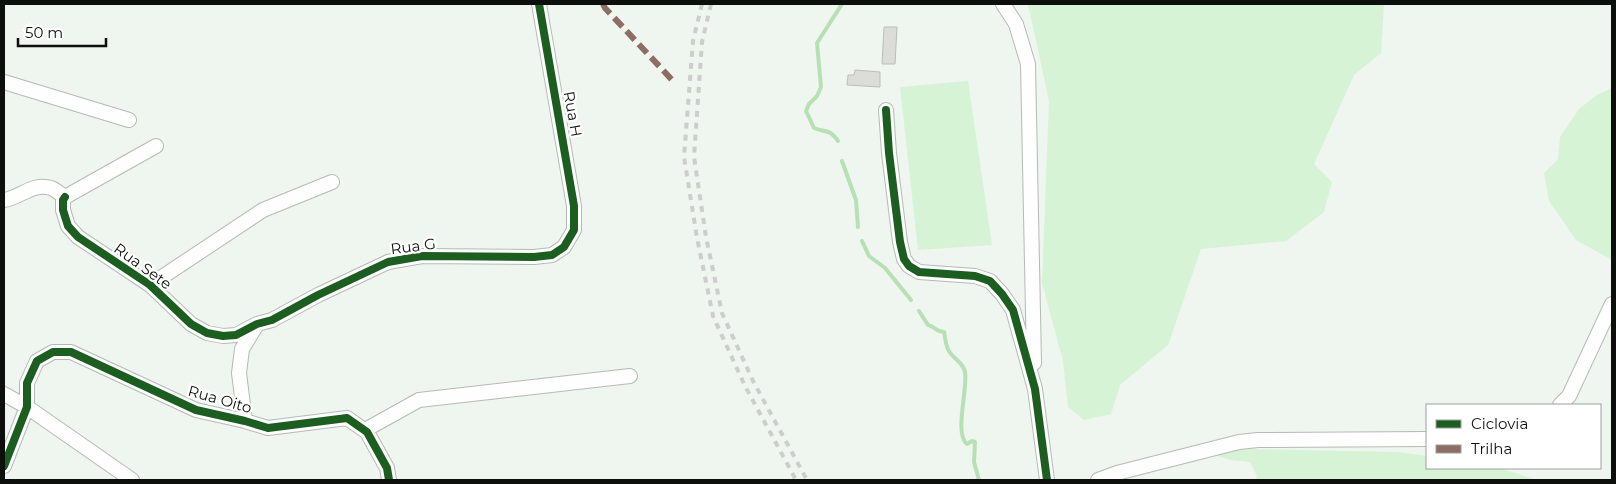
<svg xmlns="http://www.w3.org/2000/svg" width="1616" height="484" font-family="Montserrat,sans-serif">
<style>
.green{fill:#d7f3d5}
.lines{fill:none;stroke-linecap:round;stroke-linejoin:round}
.stream{stroke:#b7e1b4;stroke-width:4}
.building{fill:#dcdcd9;stroke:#bdbdbb}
.minor-casing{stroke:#b6bab5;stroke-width:16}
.minor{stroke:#fdfefd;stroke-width:14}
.rail{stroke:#cccdcc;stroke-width:4;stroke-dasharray:6 6;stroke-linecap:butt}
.quiet{stroke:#8d6e63;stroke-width:6;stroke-dasharray:12 6;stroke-linecap:butt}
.cycleway-casing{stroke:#fff;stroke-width:11}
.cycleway{stroke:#1b5e20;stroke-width:8}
.labels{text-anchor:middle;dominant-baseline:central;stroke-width:4.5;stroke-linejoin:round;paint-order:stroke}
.street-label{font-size:15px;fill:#0c0f0c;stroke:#fff}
</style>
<rect width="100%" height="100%" fill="#eff5ef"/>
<path class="green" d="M1027 4H1384L1381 53 1354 75 1314 164 1332 182 1324 212 1286 241 1201 249 1168 345 1120 385 1111 414 1084 420 1068 407 1063 361 1042 283 1049 101 1030 13Z
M968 81 992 245 918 250 900 87Z
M1612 88V260L1576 240 1549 201 1544 173 1558 159 1560 137 1579 109 1597 95Z
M1247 449 1397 452 1427 456V468H1499L1537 480H1256L1257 476 1250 462 1231 460 1218 456 1222 451Z"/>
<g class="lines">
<path class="stream" d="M838 141C829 128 826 133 814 128L806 111 809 104 817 96 821 87 817 43 842 4
M842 161 856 200 858 227
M862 241 869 256 885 268 911 300
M919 311 928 325C935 326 936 332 944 332 946 340 945 347 951 354 956 360 963 363 965 372 968 389 954 434 967 444L972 441 975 442 974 462 979 480"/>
</g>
<path class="building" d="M884 27H897L895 64H882Z
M855 70 880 72V87L847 85 848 75H854Z"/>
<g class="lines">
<defs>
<path id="minor" d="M1003 4 1016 24 1028 64 1034 363
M4 82 129 120
M886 110 889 153 900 242 904 259 909 266 919 272 975 276 990 281 1002 294 1013 310 1035 389 1047 480
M65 197 63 200V210L68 226 78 237 150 285 191 324 207 333 223 336 236 335 257 324 272 320 318 295 388 262 422 256 534 257 552 255 564 247 574 230V206L539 4
M65 197 156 146
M4 200C20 198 33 182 51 188 56 190 60 194 65 197
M150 285 263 210 332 182
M4 394 27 407 132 480
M1560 405 1569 396 1612 304
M245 421 239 373 242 349 256 326
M365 430 419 400 630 376
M4 466 27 407V383L37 361 53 352H71L196 410 245 421 268 428 347 418 367 432 387 468 389 480
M1098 480 1117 473 1239 442 1258 440 1427 439"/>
</defs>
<use href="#minor" class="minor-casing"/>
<use href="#minor" class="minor"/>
<path class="rail" d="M702 4 693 41 684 157 697 238 713 316 745 386 796 480
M711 4 702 42 694 157 706 237 722 313 753 381 807 480"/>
<path class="quiet" d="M603 4 605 8 674 82"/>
<defs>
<path id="cycleway" d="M886 110 889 153 900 242 904 259 909 266 919 272 975 276 990 281 1002 294 1013 310 1035 389 1047 480
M65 197 63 200V210L68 226 78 237 150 285 191 324 207 333 223 336 236 335 257 324 272 320 318 295 388 262 422 256 534 257 552 255 564 247 574 230V206L539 4
M4 466 27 407V383L37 361 53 352H71L196 410 245 421 268 428 347 418 367 432 387 468 389 480"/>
</defs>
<use href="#cycleway" class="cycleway-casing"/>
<use href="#cycleway" class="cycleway"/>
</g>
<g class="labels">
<g class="street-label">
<text transform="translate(573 114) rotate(80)">Rua H</text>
<text transform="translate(413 246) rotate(-7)">Rua G</text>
<text transform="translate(143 266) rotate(36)">Rua Sete</text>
<text transform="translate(220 399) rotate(16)">Rua Oito</text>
</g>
</g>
<rect width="1616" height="484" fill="none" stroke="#0c0f0c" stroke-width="10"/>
<rect x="1426" y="404" width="175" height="65" fill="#ffffff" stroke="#9e9f9e"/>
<rect x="1436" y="420" width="25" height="8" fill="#1b5e20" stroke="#9e9f9e"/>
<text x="1471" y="429" font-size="15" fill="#0c0f0c">Ciclovia</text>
<rect x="1436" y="445" width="25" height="8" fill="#8d6e63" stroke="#9e9f9e"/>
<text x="1471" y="454" font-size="15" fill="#0c0f0c">Trilha</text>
<path d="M18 38v8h88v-8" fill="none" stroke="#0c0f0c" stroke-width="2.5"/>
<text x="25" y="38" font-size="15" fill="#0c0f0c" stroke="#ffffff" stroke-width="4" paint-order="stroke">50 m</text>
</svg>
